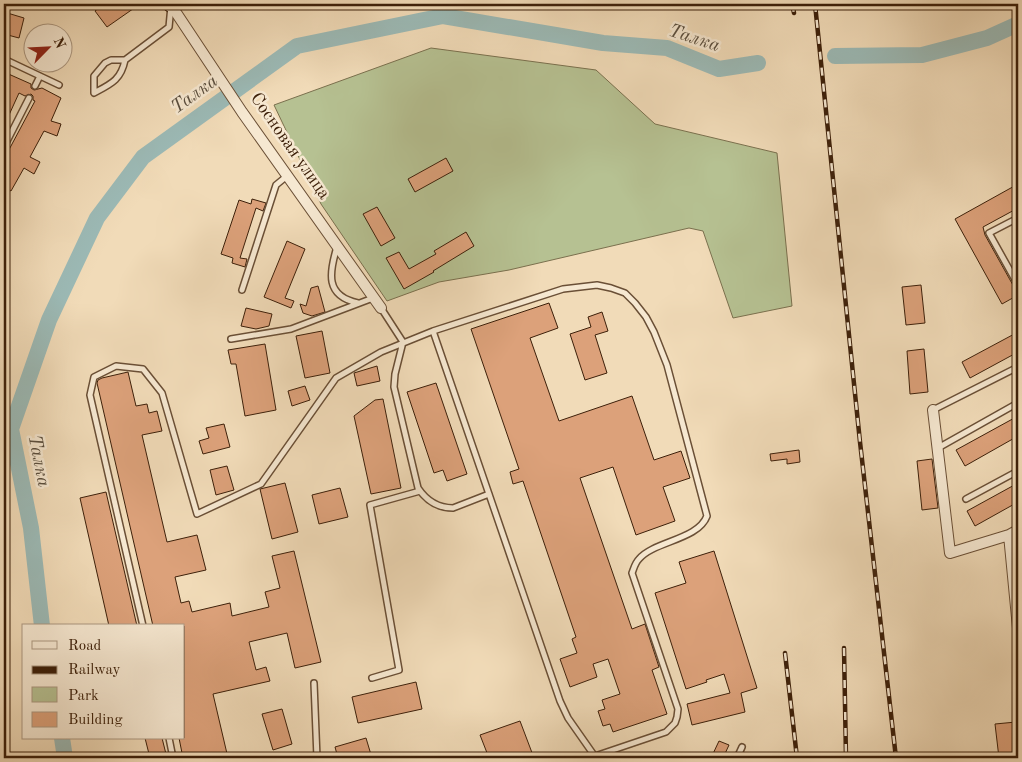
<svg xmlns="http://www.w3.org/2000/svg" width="1022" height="762" font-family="'Old Standard TT',serif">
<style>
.green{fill:#b6c192;stroke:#7a704e}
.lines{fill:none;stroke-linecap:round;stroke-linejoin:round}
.river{stroke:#9cbab6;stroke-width:16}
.building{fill:#dca17a;stroke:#3d200a}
.lane-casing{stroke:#6a4f36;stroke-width:8}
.street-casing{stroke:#6a4f36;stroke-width:12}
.secondary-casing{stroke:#3d200a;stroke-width:16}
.lane{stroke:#f6e8d1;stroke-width:5}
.street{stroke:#f6e8d1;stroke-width:10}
.secondary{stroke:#f6e8d1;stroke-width:14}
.rail-casing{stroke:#3d200a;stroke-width:4.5}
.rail{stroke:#f6e8d1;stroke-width:2.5;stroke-dasharray:8;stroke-linecap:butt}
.labels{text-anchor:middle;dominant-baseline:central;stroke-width:5;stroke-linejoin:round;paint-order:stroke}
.street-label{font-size:18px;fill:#3d200a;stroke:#f6e8d1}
.water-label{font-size:19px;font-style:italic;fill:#5a4e3e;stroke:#f6e8d1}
</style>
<rect width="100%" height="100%" fill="#f1dbb8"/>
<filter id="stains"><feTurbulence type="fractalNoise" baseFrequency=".004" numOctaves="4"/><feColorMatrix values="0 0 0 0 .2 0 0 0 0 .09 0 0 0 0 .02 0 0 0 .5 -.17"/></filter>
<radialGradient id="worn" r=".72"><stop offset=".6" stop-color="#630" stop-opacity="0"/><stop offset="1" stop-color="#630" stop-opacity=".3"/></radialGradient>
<path class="green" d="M431 48 596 70 655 124 777 153 792 306 733 318 703 231 689 228 509 270 439 282 387 301 321 204 274 105Z"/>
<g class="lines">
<path class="river" d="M835 56 922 55 987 38 1018 24
M42 626 31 528 11 429 49 320 97 218 143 157 297 46 443 16 603 43 667 48 719 69 758 63
M62 738 65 758"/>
</g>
<path class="building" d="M104 4H140L107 27 95 11Z
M4 12 24 18 19 38 4 34Z
M4 72 31 84V88L34 90 42 88 61 98 51 121 61 124 57 136 44 131 30 157 40 162 34 174 24 168 11 191 4 187V159L35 101 33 100V96L31 94 25 96 19 93 4 126Z
M446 158 453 171 415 192 408 179Z
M1018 184V208L983 227 985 235 1014 287 1018 291V295L1002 304 955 219Z
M252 199 266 203 263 211 256 208 240 258 247 259 245 267 232 263 233 258 221 254 239 200 251 204Z
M377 207 395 238 381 246 363 214Z
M466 232 474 246 433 271 434 272 404 289 386 258 399 252 409 269 436 254 434 251Z
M287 241 305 249 285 298 294 301 291 308 264 297Z
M921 285 925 323 906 325 902 287Z
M318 286 325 312 312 316 303 313 300 304 306 306 311 288Z
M549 303 558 328 530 338 559 421 632 396 654 460 681 451 690 478 663 487 675 521 636 535 613 467 580 478 632 629 645 624 659 667 652 670 667 714 613 732 610 724 603 726 598 711 605 709 602 700 620 694 608 659 593 664 597 677 570 687 560 659 577 653 572 639 576 637 523 481 513 484 510 472 519 469 471 329Z
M246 308 272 314 269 326 256 329 241 326Z
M602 312 608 331 595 335 607 373 585 380 570 334 591 327 588 317Z
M322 331 330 373 305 378 296 336Z
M1018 332V352L970 378 962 362Z
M265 344 276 410 245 416 236 364H231L228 350Z
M924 349 928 392 910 394 907 351Z
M377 366 380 381 357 386 354 373Z
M128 372 136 406 147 404 149 413 157 411 162 431 142 435 167 542 197 535 206 570 175 577 181 603 189 601 192 612 230 603 232 616 269 607 265 592 280 588 272 556 294 551 321 662 295 668 287 633 249 642 256 670 266 667 270 681 213 694 228 758H183L179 738H184V626H153L97 383 98 380 102 378Z
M436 383 467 474 447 481 443 470 434 473 407 392Z
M305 386 310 400 292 406 288 391Z
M383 399 401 488 371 494 354 416 375 400Z
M1018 416V436L965 466 956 450Z
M224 424 230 447 203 454 199 441 209 438 206 428Z
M799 450 800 462 787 464V459L771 461 770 454Z
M932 459 938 508 922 510 917 461Z
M227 466 234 490 216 495 210 470Z
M285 483 298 532 272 539 260 489Z
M1018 483V502L975 526 967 511Z
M340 488 348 517 319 524 312 495Z
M106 492 137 626H109L80 498Z
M714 551 757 688 741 693 745 712 692 725 687 704 730 693 724 674 706 680 707 682 686 689 655 593 686 583 679 562Z
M416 682 422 709 358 723 352 697Z
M282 709 292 744 273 750 262 714Z
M520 721 534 758H489L480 735Z
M1016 722 1018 756 999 758 995 724Z
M145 738H162L167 758H150Z
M366 738 372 758H338L335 747Z
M719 741 729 745 723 758H711Z"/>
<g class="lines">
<defs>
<path id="lane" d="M4 59 59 85
M125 60C121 80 111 84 94 93V76L105 63 111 60H125L169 27 171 6
M35 86 40 76
M4 147 29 98
M1018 218 989 233 1018 285
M337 247C329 273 325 296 358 303
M242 290 276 185 287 176
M381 308 403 342 395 374 394 387 418 488C426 500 438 508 453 508L489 494
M433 331 560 701 568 718 596 758
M231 339 291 329 373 298
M933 410 1018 367
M938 448 1018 403
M966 499 1018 471
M143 626 90 395 94 377 116 366 143 369 162 393 197 514 261 484 336 378 381 352 433 331 563 289 597 285 611 288 625 293 635 303 646 317 654 332 667 365 707 516C698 540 654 541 639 559 635 563 634 568 632 573L678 709 677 717 675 723 666 732 595 756
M372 678 399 670 370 505 420 491
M314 683 317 758
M169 738 173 758
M737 758 742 747"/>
<path id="street" d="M171 5 242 112 381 308
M933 410 950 553 1009 535 1018 530
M1009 535 1018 628"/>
<path id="secondary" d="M170 4 171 5 176 4"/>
</defs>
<use href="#lane" class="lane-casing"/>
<use href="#street" class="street-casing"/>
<use href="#secondary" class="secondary-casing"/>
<use href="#lane" class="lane"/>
<use href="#street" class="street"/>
<use href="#secondary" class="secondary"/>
<defs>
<path id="rail" d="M792 4 794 13
M815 4 860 442 896 758
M844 648 846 758
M785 653 797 758"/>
</defs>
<use href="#rail" class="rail-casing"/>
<use href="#rail" class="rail"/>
</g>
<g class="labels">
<g class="street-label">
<text transform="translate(290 146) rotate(55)">Сосновая улица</text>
</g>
<g class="water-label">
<text transform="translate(694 39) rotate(18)">Талка</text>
<text transform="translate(195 95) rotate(-36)">Талка</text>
<text transform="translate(38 461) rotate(79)">Талка</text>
</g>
</g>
<rect width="1022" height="762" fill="none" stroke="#f1dbb8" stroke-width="20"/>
<rect x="5" y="5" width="1012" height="752" fill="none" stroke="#3d200a" stroke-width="2.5"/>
<rect x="10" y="10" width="1002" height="742" fill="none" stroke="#3d200a"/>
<rect x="22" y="624" width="162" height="115" fill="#f6e8d1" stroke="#ac9881"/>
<rect x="32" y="641" width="25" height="8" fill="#f6e8d1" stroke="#ac9881"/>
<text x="68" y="650" font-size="15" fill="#3d200a">Road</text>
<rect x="32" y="666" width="25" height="8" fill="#3d200a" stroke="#ac9881"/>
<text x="68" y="674" font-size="15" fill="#3d200a">Railway</text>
<rect x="32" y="687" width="25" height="15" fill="#b6c192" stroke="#ac9881"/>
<text x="68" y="700" font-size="15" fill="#3d200a">Park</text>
<rect x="32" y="712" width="25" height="15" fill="#dca17a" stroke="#ac9881"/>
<text x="68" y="724" font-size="15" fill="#3d200a">Building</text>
<g transform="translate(48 48) rotate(66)"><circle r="24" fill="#f6e8d1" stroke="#ac9881"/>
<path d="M0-4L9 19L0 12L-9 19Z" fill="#8f2418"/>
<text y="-8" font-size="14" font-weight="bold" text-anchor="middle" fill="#3d200a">N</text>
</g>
<rect width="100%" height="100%" filter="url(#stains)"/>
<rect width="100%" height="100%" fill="url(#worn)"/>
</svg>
